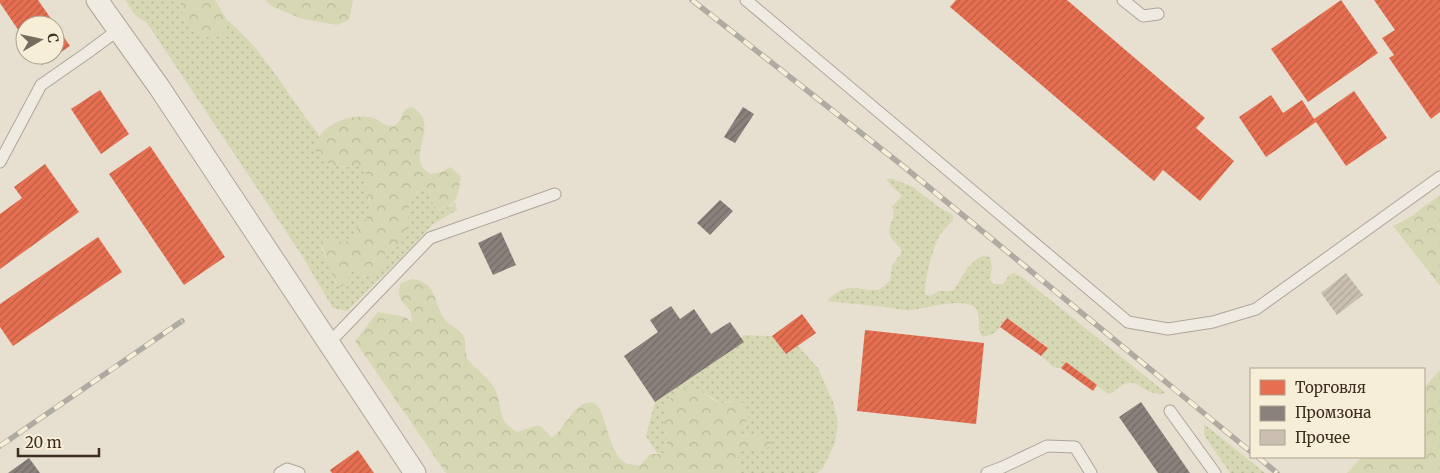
<svg xmlns="http://www.w3.org/2000/svg" width="1440" height="473" font-family="Merriweather,serif">
<style>
.grass{fill:url(#grass-dots)}
.forest{fill:url(#forest-crowns)}
.shops{fill:url(#shops-hatch)}
.industry{fill:url(#industry-hatch)}
.building{fill:url(#building-hatch)}
.lines{fill:none;stroke-linecap:round;stroke-linejoin:round}
.service-casing{stroke:#ada599;stroke-width:13}
.minor-casing{stroke:#ada599;stroke-width:23}
.service{stroke:#efebe3;stroke-width:11}
.minor{stroke:#efebe3;stroke-width:21}
.rail-casing{stroke:#afaaa2;stroke-width:5.5}
.rail{stroke:#f7eed8;stroke-width:4;stroke-dasharray:11;stroke-linecap:butt}
</style>
<defs>
<pattern id="grass-dots" width="8" height="8" patternUnits="userSpaceOnUse" patternTransform="scale(1.25)"><rect width="8" height="8" fill="#d6d7b3"/><path d="M2 2h.1M6 6h.1" fill="none" stroke="#b9b99a" stroke-width="1.8" stroke-linecap="round"/></pattern>
<pattern id="forest-crowns" width="20" height="18" patternUnits="userSpaceOnUse" patternTransform="scale(1.25)"><rect width="20" height="18" fill="#d6d7b3"/><path d="M2 6a3 3 0 1 1 6 0M12 15a3 3 0 1 1 6 0" fill="none" stroke="#b9b99a"/></pattern>
<pattern id="shops-hatch" width="6" height="6" patternUnits="userSpaceOnUse" patternTransform="scale(1.25)"><rect width="6" height="6" fill="#e76f51"/><path d="M-1 1l2-2M0 6l6-6M5 7l2-2" fill="none" stroke="#bc5c43"/></pattern>
<pattern id="industry-hatch" width="6" height="6" patternUnits="userSpaceOnUse" patternTransform="scale(1.25)"><rect width="6" height="6" fill="#8a817c"/><path d="M-1 1l2-2M0 6l6-6M5 7l2-2" fill="none" stroke="#726a65"/></pattern>
<pattern id="building-hatch" width="6" height="6" patternUnits="userSpaceOnUse" patternTransform="scale(1.25)"><rect width="6" height="6" fill="#cbbfb2"/><path d="M-1 1l2-2M0 6l6-6M5 7l2-2" fill="none" stroke="#afa499"/></pattern>
</defs>
<rect width="100%" height="100%" fill="#e7e0d1"/>
<path class="grass" d="M125 0H180L185 24 226 32 227 20C264 50 287 95 317 132L319 137 317 141 334 165 346 167 359 166 366 174 368 199 371 208 369 218 360 223 353 242H337L327 238 321 248 336 283 345 284 350 273 355 270 363 277 367 276 384 263 385 251 397 247C400 241 404 235 406 229 410 212 405 194 426 189L430 192 434 208 439 210 451 206 455 202 457 210 433 224 402 257 347 311 333 308 301 254 147 23 135 15Z
M891 178 913 187 940 208 953 215V220C949 225 944 229 940 235 933 246 924 282 925 294L930 296 939 291H953C962 278 968 262 983 256L990 257 992 267 990 280 993 284H1003L1009 275 1014 273 1022 277 1166 393C1144 397 1142 381 1129 383 1121 383 1116 392 1108 394L1065 363 1061 368 1053 367 1041 356 1048 347 1007 318 995 333 983 337C974 328 984 313 973 306 961 298 926 308 912 310 903 311 894 308 885 307 866 305 846 303 827 301 847 281 854 290 879 290L890 281 892 265 902 252C900 245 892 242 890 235 886 225 898 217 892 207L902 196 886 180Z
M744 335 772 336 786 354 798 346 818 368 833 402 838 422 835 443 823 468 817 473H740L737 451 748 449 759 451 762 437 738 435 746 422 733 401 721 403 695 388H682L677 391 669 402 663 420 667 438 666 454 657 453 646 436 655 402Z
M1204 424 1265 473H1230L1204 435Z"/>
<path class="forest" d="M180 0H215L227 20V31L216 37H204L193 32 185 24Z
M265 0H353L349 20 337 25 303 19 273 7Z
M412 107C444 125 401 159 431 174L441 172 450 167 461 176C458 194 459 204 439 210L434 208 430 192 425 189C397 196 417 235 397 247 394 249 389 250 385 251L384 269 379 274 363 277 355 270 350 273 345 284 340 287C334 281 319 247 322 238H327L337 242 353 241 360 223 369 217 371 208 367 194 366 174 358 166C343 167 325 168 316 152 314 126 348 114 370 117 378 118 384 126 391 126 404 125 398 109 412 107Z
M1440 195V286L1393 226 1407 219Z
M412 279C439 282 433 306 446 321 451 327 459 328 463 335 467 342 464 351 467 358 471 366 489 377 495 389 503 406 496 421 517 432L535 426H541L552 438C563 431 577 397 594 403 606 407 608 458 628 464 632 465 636 465 640 466L650 454H666C667 448 667 441 667 435 666 430 663 425 663 420 664 405 677 382 694 388 703 391 709 399 718 402 726 405 735 399 744 403L748 418 739 435C750 438 762 433 771 443 765 456 749 449 737 451L740 473H446L355 341 378 312 406 317 411 323C416 303 392 307 401 283Z
M1440 370V473H1347L1362 457H1424V388Z"/>
<path class="shops" d="M0 0H38L70 46 42 65 35 55H55V25H25V40L0 3Z
M956 0H1067L1205 118 1196 128 1234 161 1200 201 1163 170 1154 181 950 7Z
M1341 0 1378 53 1308 102 1271 49Z
M1374 0H1440V112L1431 119 1389 58 1394 55 1382 38 1395 30Z
M100 90 129 134 101 154 71 109Z
M1354 91 1387 138 1346 166 1316 122 1266 157 1239 117 1271 95 1283 113 1302 100 1314 119Z
M150 146 225 257 184 285 109 174Z
M45 164 79 212 0 269V214L22 198 14 187Z
M98 237 122 272 13 346 0 327V304Z
M802 314 816 333 786 354 772 336Z
M1007 318 1048 348 1041 356 1000 327Z
M865 330 984 343 976 424 857 411Z
M1066 362 1097 385 1093 391 1061 368Z
M358 450 374 473H332L330 470Z"/>
<path class="industry" d="M743 107 754 114 735 143 724 137Z
M720 200 733 211 710 235 697 223Z
M501 232 516 265 493 275 478 243Z
M671 306 680 319 694 309 711 334 730 322 744 342 655 402 624 356 658 332 650 320Z
M1141 402 1190 473H1158L1119 417Z
M29 458 40 473H8Z"/>
<path class="building" d="M1346 273 1363 295 1337 315 1321 293Z"/>
<g class="lines">
<defs>
<path id="service" d="M746 0 1128 322 1168 329 1213 322 1256 309 1440 177
M1123 0 1143 16 1158 14
M0 162 41 85 87 53 118 30
M329 343 430 238 555 194
M1170 411 1215 473
M280 473 287 469 299 473
M987 473 1003 467 1047 446 1075 447 1091 473"/>
<path id="minor" d="M97 0 159 87 415 473"/>
</defs>
<use href="#service" class="service-casing"/>
<use href="#minor" class="minor-casing"/>
<use href="#service" class="service"/>
<use href="#minor" class="minor"/>
<defs>
<path id="rail" d="M692 0 903 166 1251 452
M0 446 182 321
M1258 457 1277 473"/>
</defs>
<use href="#rail" class="rail-casing"/>
<use href="#rail" class="rail"/>
</g>
<rect x="1250" y="368" width="175" height="90" fill="#f7eed8" stroke="#ada18e"/>
<rect x="1260" y="380" width="25" height="15" fill="#e76f51" stroke="#ada18e"/>
<text x="1295" y="393" font-size="15" fill="#3d2e20">Торговля</text>
<rect x="1260" y="406" width="25" height="15" fill="#8a817c" stroke="#ada18e"/>
<text x="1295" y="418" font-size="15" fill="#3d2e20">Промзона</text>
<rect x="1260" y="430" width="25" height="15" fill="#cbbfb2" stroke="#ada18e"/>
<text x="1295" y="443" font-size="15" fill="#3d2e20">Прочее</text>
<g transform="translate(40 40) rotate(81)"><circle r="24" fill="#f7eed8" stroke="#ada18e"/>
<path d="M0-4L9 19L0 12L-9 19Z" fill="#786c5e"/>
<text y="-8" font-size="14" font-weight="bold" text-anchor="middle" fill="#3d2e20">С</text>
</g>
<path d="M18 448v8h81v-8" fill="none" stroke="#3d2e20" stroke-width="2.5"/>
<text x="25" y="448" font-size="15" fill="#3d2e20" stroke="#f7eed8" stroke-width="4" paint-order="stroke">20 m</text>
</svg>
